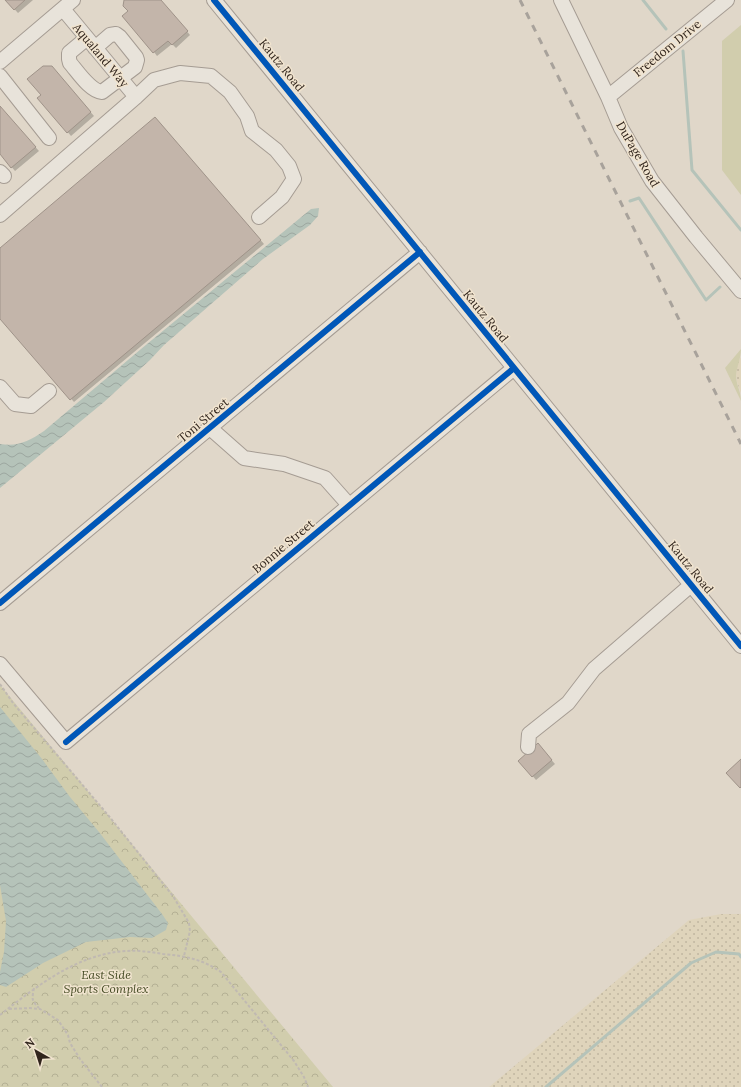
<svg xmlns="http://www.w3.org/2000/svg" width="741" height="1087" font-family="Lora,serif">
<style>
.farmland{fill:url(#farmland-dots)}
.grass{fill:#d1cdad}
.forest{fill:url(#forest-crowns)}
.water{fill:url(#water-waves)}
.shadow{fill:#0003}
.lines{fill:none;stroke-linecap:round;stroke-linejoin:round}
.stream{stroke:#b5c3b9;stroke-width:3}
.building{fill:#c3b5aa;stroke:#9f9389}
.minor-casing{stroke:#a59c93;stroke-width:16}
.path{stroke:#c0b9b2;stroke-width:2;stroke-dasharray:3 2;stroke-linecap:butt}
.minor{stroke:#e8e3da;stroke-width:14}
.rail{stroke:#a8a29b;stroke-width:3;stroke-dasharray:7 7;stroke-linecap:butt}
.cycleway-casing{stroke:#f1e4cf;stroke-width:8}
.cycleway{stroke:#0057b8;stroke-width:6}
.labels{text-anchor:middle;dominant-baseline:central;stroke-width:3;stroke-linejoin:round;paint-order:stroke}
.street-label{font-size:12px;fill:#31251d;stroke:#f1e4cf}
.park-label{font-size:12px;font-style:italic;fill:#464c25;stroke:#f1e4cf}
</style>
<defs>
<pattern id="farmland-dots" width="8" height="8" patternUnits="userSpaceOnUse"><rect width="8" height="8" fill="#dfd4bb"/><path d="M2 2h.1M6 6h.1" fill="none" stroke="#c0b6a0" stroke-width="1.8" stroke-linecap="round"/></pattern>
<pattern id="forest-crowns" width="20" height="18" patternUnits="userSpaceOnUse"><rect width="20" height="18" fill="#d1cdad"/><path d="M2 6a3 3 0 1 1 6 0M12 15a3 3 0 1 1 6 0" fill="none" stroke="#b4b094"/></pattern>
<pattern id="water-waves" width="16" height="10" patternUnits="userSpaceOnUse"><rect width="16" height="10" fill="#b5c3b9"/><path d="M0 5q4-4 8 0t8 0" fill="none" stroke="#9ca79f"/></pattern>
</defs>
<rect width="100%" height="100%" fill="#e0d7c9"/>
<path class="farmland" d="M741 357V393L737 382 736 374 738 362Z
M721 914H741V1087H489L689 920Z"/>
<path class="grass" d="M741 25V195L722 170V41Z
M741 349C741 358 737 366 736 375 736 385 741 391 741 401L725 368Z"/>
<path class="forest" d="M0 685 333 1087H0Z"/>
<path class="water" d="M319 208 318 216 310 225 263 259 164 345 150 360 104 402 0 488V444C18 447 29 441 44 431L141 349 311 209Z
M0 707 42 759 70 797 99 832 162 914 168 923 166 930 152 938 130 937 86 942 43 963 6 987 0 985V972L4 952 6 921 0 885Z"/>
<path class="shadow" d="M6 0H33L18 13Z
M125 0H160L190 35 176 48 172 44 157 56 154 52 130 11Z
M55 71 94 116 71 136 39 98 42 95Z
M0 108 39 151 15 171 0 153Z
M159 122 264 244 74 402 0 318V249Z
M541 748 555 764 536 780 520 761Z"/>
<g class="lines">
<path class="stream" d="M643 0 666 29
M683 51 692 170 741 230
M630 201 639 198 706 300 720 287
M546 1087 691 963 716 952 739 954 741 957"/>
</g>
<path class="building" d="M5 0H25L14 10Z
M124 0H161L188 31 172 45 168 41 153 53 122 16 128 11 123 6Z
M43 66H52L91 112 67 133 37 98 41 95 27 79Z
M0 106 36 147 11 168 0 154Z
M155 117 261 240 70 400 0 319V248Z
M538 743 552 760 532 777 518 761Z
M741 759V787L740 788 726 773Z"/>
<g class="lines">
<defs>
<path id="minor" d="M214 0 741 646
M561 0 608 97 621 128 652 181 696 237 741 291
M63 9 136 97 154 80 180 73 211 76 230 92 247 116 252 131 276 150 289 166 294 179 282 197 259 217
M87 38 69 53V59L70 63C78 72 90 91 102 92L135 67 137 60 136 57 120 37 116 34 110 35 95 48
M0 62 73 0
M0 76 49 138
M608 97 727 0
M0 172 4 176
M0 215 136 97
M0 387 15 404 31 406 49 391
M210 428 244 458 284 464 325 478 349 505
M0 603 420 252
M0 664 66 742 514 368
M528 747 529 734 568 703 594 669 691 585"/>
</defs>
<use href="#minor" class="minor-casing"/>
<path class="path" d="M0 684 13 703 108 815 173 896 189 923 190 931 184 956
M34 988C32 999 31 1000 39 1008
M9 1009 30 1008 40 1009 58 1020 68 1035 70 1043 80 1059 102 1087
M0 1015C37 986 77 954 126 951 138 950 151 952 163 954 185 956 202 959 221 972L294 1061 304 1077 308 1087"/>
<use href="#minor" class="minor"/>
<path class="rail" d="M520 0 741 444"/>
<defs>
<path id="cycleway" d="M214 0 741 646
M0 603 420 252
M66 742 514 368"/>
</defs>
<use href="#cycleway" class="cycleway-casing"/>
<use href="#cycleway" class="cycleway"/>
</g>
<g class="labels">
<g class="street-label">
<text transform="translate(667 48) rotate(-39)">Freedom Drive</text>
<text transform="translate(101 55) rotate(50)">Aqualand Way</text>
<text transform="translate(282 65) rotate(51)">Kautz Road</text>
<text transform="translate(638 154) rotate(60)">DuPage Road</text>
<text transform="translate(486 316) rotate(51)">Kautz Road</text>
<text transform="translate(203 420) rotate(-40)">Toni Street</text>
<text transform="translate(283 546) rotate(-40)">Bonnie Street</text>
<text transform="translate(691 567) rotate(51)">Kautz Road</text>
</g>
<g class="park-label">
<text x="106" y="974">East Side<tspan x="106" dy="14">Sports Complex</tspan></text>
</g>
</g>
<g transform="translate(36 1051) rotate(321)" stroke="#f1e4cf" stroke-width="3" paint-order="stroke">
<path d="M0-3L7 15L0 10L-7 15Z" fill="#31251d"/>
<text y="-6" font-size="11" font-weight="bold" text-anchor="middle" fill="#31251d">N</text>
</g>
</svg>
